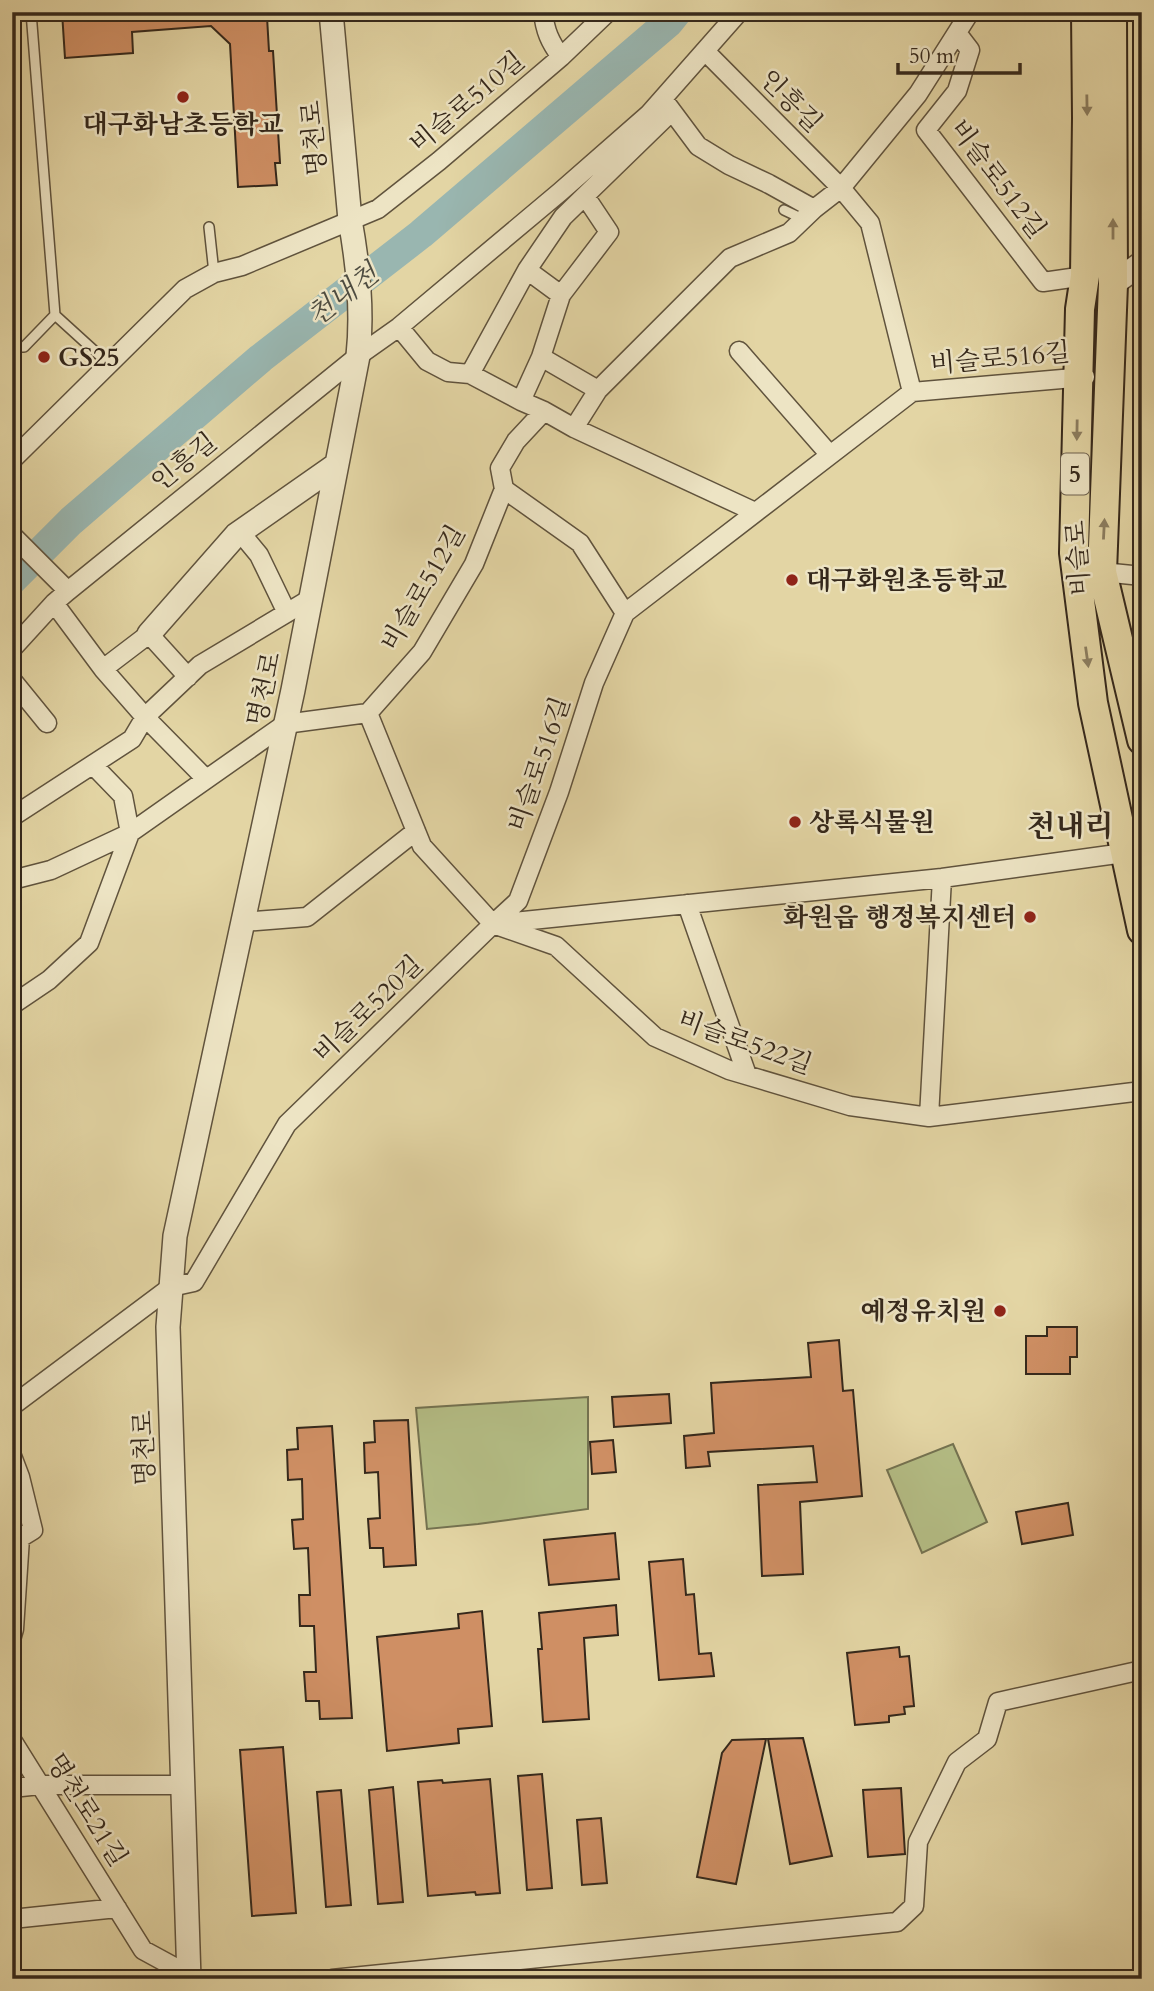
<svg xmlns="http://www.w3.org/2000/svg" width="1154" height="1991" font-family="Cardo,'Noto Serif KR',serif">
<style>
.green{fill:#b4bd85;stroke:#747250;stroke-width:2}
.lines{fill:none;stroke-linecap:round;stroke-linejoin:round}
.river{stroke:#99b6b0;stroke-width:30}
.building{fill:#cf8f64;stroke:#35281b;stroke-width:2}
.service-casing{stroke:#60533d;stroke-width:12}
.minor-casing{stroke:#60533d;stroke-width:21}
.tertiary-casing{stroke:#60533d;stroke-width:26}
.primary-casing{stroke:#35281b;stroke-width:32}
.service{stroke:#ede4c4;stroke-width:9}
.minor{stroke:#ede4c4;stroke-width:18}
.tertiary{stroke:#ede4c4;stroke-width:23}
.primary{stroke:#e3d5a4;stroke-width:28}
.oneway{fill:#8c7e60}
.poi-dot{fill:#8f2418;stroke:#ede4c4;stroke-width:2.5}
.labels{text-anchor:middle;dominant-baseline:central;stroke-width:5;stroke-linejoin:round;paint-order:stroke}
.shield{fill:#ede4c4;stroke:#6c604e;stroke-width:2}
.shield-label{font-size:24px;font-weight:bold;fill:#35281b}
.street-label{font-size:26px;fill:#35281b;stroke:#ede4c4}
.poi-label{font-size:26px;font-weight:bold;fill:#35281b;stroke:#ede4c4;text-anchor:start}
.water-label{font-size:28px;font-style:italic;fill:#4e4c40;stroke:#ede4c4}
.quarter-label{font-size:30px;font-weight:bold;fill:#35281b;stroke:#ede4c4}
</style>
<rect width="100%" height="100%" fill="#e3d5a4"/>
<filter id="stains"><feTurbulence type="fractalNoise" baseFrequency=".00286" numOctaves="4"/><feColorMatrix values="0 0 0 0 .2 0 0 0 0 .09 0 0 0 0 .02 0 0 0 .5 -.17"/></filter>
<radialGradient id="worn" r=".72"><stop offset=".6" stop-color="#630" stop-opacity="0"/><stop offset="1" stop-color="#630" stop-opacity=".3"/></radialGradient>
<path class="green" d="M588 1397V1509L478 1524 427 1529 416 1408Z
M953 1444 987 1522 922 1553 887 1470Z"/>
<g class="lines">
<path class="river" d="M12 580 71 521 261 358 421 234 669 22 677 12"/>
</g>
<path class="building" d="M62 12H261L267 17 269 51H273L280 163H275L277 185 238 187 230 44 211 26 132 32 133 53 65 58Z
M1047 1327H1077V1357H1070V1374H1026V1336H1047Z
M839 1340 843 1391 853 1390 862 1496 800 1502 803 1574 762 1576 758 1485 817 1482 813 1446 708 1452 710 1466 686 1468 684 1436 714 1433 711 1383 811 1377 808 1343Z
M669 1394 671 1423 614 1427 612 1397Z
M408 1420 416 1565 384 1567 383 1548H370L368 1519 380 1518 378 1472 365 1473 364 1443 375 1442 374 1421Z
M332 1426 352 1718 320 1719 319 1701H306L304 1672H316L314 1626H300L299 1595H310L308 1548 294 1549 292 1520 303 1519 302 1479 288 1480 287 1450 298 1449 297 1428Z
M613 1440 616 1472 592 1474 590 1442Z
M1068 1503 1073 1535 1022 1544 1016 1512Z
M615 1533 619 1579 549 1585 544 1540Z
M683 1559 686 1595 694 1594 699 1654 711 1653 714 1676 659 1680 649 1562Z
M616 1605 618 1635 584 1638 589 1719 543 1722 538 1649H542L539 1613Z
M482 1611 492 1726 458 1729 459 1743 387 1751 377 1637 459 1628 458 1614Z
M899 1647 900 1657 909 1656 914 1706 904 1707 905 1714 889 1716V1722L855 1725 847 1653Z
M803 1738 832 1856 790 1864 768 1739Z
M766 1739 736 1884 697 1877 722 1753 732 1740Z
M283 1747 296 1913 252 1916 240 1750Z
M542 1774 552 1888 527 1890 518 1776Z
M490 1779 500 1893 476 1895 475 1892 428 1896 418 1782 442 1780 443 1783Z
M393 1787 403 1902 378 1904 369 1790Z
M901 1788 905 1854 868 1857 863 1790Z
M341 1790 351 1905 326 1907 317 1792Z
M601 1818 607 1883 582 1885 577 1820Z"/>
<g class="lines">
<defs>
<path id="service" d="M31 12 55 315 110 365
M784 210 803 219
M209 227 214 273
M12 347H24L55 315"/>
<path id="minor" d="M543 12C545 31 550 42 561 57
M957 33 970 50 957 91 926 130 1043 282 1085 276
M705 51 841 188 870 223 912 392
M666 103 698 146 729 165 769 184 814 209
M585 196 609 232 561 295 541 357 598 390
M527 270 561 295
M399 327 427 361 448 372 470 374 521 401 544 411 574 428 755 512
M739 351 830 455
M470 374 527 270 563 217 672 111
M521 401 541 357
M574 428 598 390 730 258 789 233 814 209 841 188 918 94 970 12
M12 460 185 289 214 273 242 266 378 209 439 161 561 57 608 12
M504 489 580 543 625 613
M240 532 259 555 287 613
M12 535 68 591
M1102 572 1142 576
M54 603 103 669 145 717 206 779
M12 649 54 603 68 591 358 356 399 327 560 192 649 114 739 12
M103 669 149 634 188 677
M12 680 47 723
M368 713 422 846 493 924 556 946 655 1037 729 1070 850 1106 929 1117 1142 1091
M12 817 132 739 145 717 200 665 310 599
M12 880 51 870 130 833 123 796 93 765
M687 904 747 1075
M243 922 307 917 416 831
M493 924 518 901 559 792 594 683 625 613 912 392 1085 377
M12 1005 49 980 89 943 130 833 285 724 368 713 422 652 474 564 504 489 500 468 516 441 544 411
M929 1117 942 878
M12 1406 171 1287 194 1282 287 1124 493 924 942 878 1124 853
M12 1456 20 1477 33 1530 20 1538 14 1629 12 1636
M12 1740 143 1950 189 1975
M12 1788 40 1785H183
M12 1919 117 1908
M332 1979 897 1922 914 1906 918 1842 957 1762 987 1739 998 1702 1142 1670"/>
<path id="tertiary" d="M1113 284 1142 263
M149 634 236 535 336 465
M189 1979 168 1327 175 1236 293 690 358 356C363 311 358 264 350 220L331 12"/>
<path id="primary" d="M1086 12 1087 118 1085 276 1080 309 1074 553 1093 703 1142 930
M1112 12 1113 284 1102 572 1142 740"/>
</defs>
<use href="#service" class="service-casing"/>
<use href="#minor" class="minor-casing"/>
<use href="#tertiary" class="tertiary-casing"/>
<use href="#primary" class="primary-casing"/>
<use href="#service" class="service"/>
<use href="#minor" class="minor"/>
<use href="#tertiary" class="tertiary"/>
<use href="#primary" class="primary"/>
</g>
<defs><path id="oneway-solid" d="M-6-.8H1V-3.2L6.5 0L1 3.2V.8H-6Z" transform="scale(1.75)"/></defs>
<g class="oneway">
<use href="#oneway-solid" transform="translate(1087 105) rotate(89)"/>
<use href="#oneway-solid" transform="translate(1113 229) rotate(-90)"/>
<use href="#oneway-solid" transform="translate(1077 430) rotate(91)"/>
<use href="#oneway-solid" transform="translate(1104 529) rotate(-87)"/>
<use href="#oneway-solid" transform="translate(1087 657) rotate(82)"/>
</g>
<g class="poi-dot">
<circle cx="183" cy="97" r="7"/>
<circle cx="44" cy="357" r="7"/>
<circle cx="792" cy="580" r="7"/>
<circle cx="795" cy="822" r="7"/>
<circle cx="1030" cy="917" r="7"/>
<circle cx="1000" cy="1311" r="7"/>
</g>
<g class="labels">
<rect class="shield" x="1061" y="453.5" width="28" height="41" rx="5"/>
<g class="shield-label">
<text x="1075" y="474">5</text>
</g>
<g class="street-label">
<text transform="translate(791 101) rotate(45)">인흥길</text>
<text transform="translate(467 102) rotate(-40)">비슬로510길</text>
<text transform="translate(314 138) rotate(-95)">명천로</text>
<text transform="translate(998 179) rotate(53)">비슬로512길</text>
<text transform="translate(1000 358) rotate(-5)">비슬로516길</text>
<text transform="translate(184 462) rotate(-39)">인흥길</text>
<text transform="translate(1078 558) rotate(-94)">비슬로</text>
<text transform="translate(423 588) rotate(-60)">비슬로512길</text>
<text transform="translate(264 689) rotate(-78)">명천로</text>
<text transform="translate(539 764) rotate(-71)">비슬로516길</text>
<text transform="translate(368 1009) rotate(-44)">비슬로520길</text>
<text transform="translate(745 1042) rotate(20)">비슬로522길</text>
<text transform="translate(144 1448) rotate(-92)">명천로</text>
<text transform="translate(87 1810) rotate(58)">명천로21길</text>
</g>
<g class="poi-label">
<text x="183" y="124" text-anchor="middle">대구화남초등학교</text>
<text x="58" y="357">GS25</text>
<text x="806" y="580">대구화원초등학교</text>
<text x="809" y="822">상록식물원</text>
<text x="1016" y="917" text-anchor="end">화원읍 행정복지센터</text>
<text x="986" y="1311" text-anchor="end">예정유치원</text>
</g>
<g class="water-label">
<text transform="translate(343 295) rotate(-38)">천내천</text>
</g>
<g class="quarter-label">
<text x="1070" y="826">천내리</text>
</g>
</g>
<rect width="1154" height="1991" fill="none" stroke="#e3d5a4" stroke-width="42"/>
<rect x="14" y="14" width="1126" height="1963" fill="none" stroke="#35281b" stroke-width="3.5"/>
<rect x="21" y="21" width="1112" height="1949" fill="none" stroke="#35281b" stroke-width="2"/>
<path d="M898 63v10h122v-10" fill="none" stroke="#35281b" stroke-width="3.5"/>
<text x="909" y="63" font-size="21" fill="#35281b" stroke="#ede4c4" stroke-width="5" paint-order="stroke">50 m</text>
<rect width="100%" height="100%" filter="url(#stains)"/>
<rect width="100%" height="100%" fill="url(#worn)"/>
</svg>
